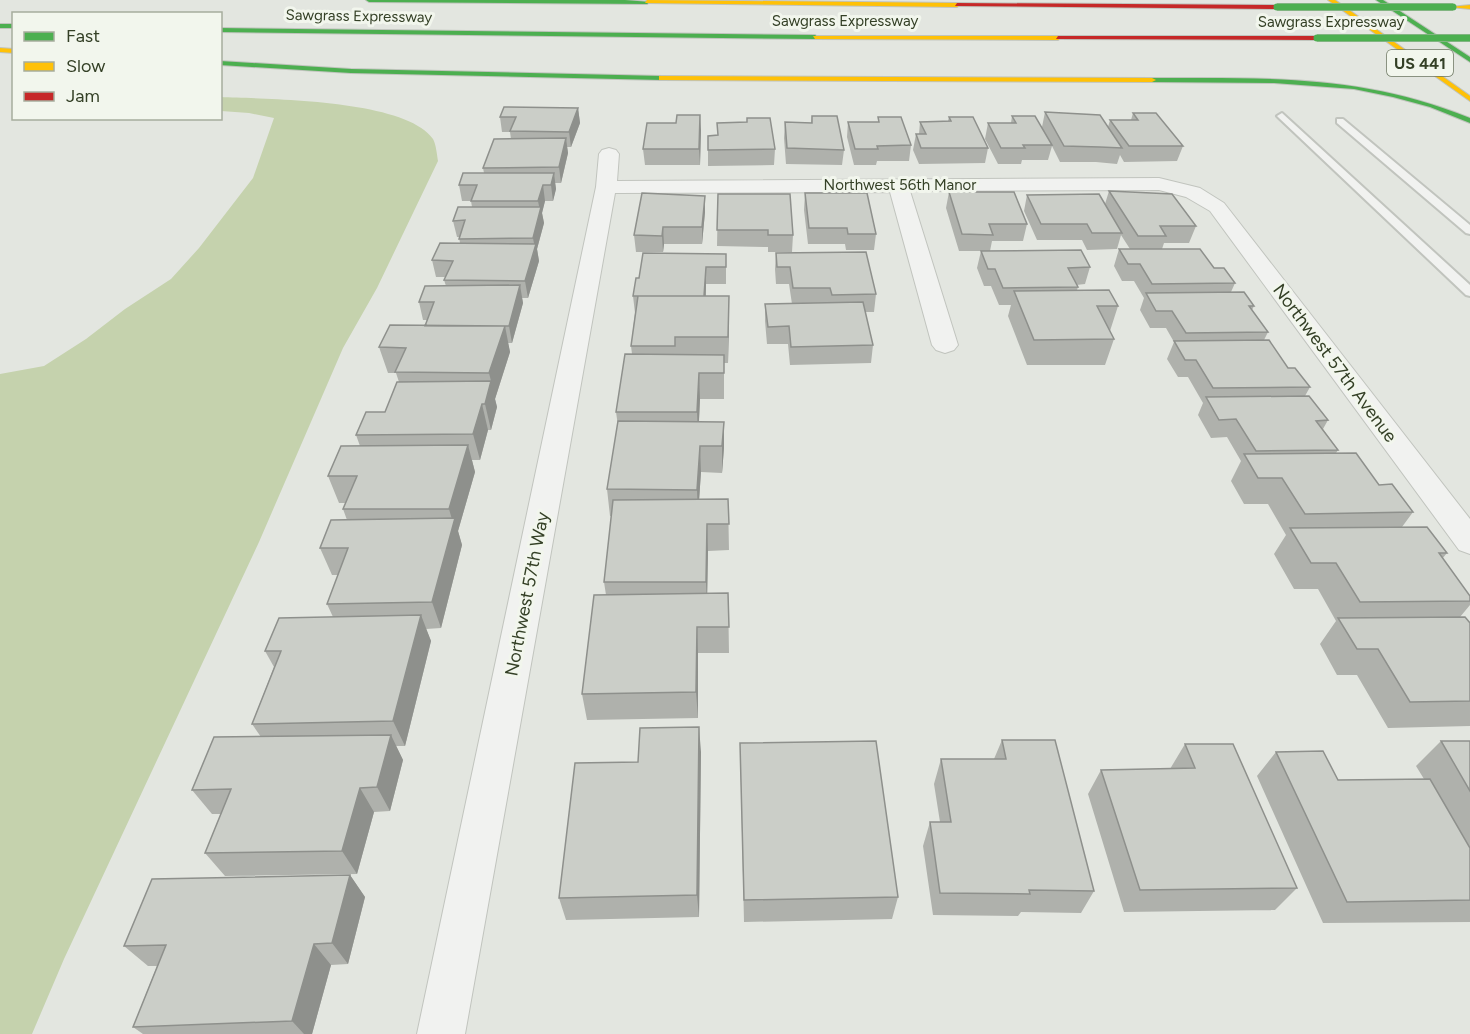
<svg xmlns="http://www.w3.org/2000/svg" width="1470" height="1034" font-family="Figtree,sans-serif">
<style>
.water{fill:#c5d2ad}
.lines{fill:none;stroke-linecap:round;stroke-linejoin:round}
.lane-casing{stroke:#c1c4be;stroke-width:4}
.street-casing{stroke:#c1c4be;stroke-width:2}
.fast-casing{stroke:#c0c4bd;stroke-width:2}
.slow-casing{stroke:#c0c4bd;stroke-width:2}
.jam-casing{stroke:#c0c4bd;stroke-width:2}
.lane{fill:#f1f2f0;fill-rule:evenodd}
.street{fill:#f1f2f0;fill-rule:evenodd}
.fast{fill:#4caf50;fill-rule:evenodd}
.slow{fill:#ffc107;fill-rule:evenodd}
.jam{fill:#c62828;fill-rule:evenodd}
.fast-bridge-casing{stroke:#b7bbb3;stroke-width:8;stroke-linecap:butt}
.fast-bridge{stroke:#4caf50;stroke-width:7}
.wall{fill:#afb1ac}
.shaded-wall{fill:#8e908c}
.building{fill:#cbcec8;stroke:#8e908c;stroke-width:1.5}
.labels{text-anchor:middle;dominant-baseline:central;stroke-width:6;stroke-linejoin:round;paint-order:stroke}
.far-street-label{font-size:15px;fill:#344026;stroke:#f2f6ed}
.shield{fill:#f2f6ed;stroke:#6d7762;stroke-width:1.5}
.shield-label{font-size:16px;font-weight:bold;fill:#344026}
.street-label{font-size:18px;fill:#344026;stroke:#f2f6ed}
</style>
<rect width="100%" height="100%" fill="#e3e6e0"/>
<path class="water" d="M221 97C267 99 406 99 433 139 436 144 437 155 438 161L377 288 343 348 259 542 64 959 32 1034H0V374L44 366 86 339 125 309 171 279 199 248 253 178 274 118 249 113 221 111Z"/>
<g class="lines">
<defs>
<path id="lane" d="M1282 113 1470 285V296L1466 295 1279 118 1277 116Z
M1337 119H1343L1470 225V234L1466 233 1337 123Z"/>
<path id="street" d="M609 148 616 150 619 154 617 181 1159 178 1200 188 1224 203 1470 519V554L1459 550 1210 211 1186 197 1159 190 910 191 958 345 954 350 945 353 936 350 932 345 890 192 615 193 465 1034H417L596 187 599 154 602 150Z"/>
<path id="fast" d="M366 0H625L650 2 647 4 369 2Z
M1376 0H1383L1470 57V62Z
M0 24H14V28H0Z
M220 28 815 35 818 37 815 39 220 32Z
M220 61 351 69 662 76 666 78 662 80 351 73 220 65Z
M1152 78C1266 78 1362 74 1470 118V123L1430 107 1393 97 1354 89 1274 83 1149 82 1148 80Z"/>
<path id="slow" d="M647 0 957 3 960 5 957 7 645 3Z
M1328 0H1335L1470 96V101Z
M1470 5V9L1450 7Z
M813 36H1058L1061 38 1058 40 815 39Z
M0 48 14 49V53L0 52Z
M659 76 1152 78 1156 80 1152 82 662 80H659Z"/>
<path id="jam" d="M957 3 1277 5 1280 7 1277 9 955 6Z
M1058 36H1317L1320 38 1317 40 1056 39Z"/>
</defs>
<use href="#lane" class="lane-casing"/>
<use href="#street" class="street-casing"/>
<use href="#fast" class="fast-casing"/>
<use href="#slow" class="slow-casing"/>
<use href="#jam" class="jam-casing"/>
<use href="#lane" class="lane"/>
<use href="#street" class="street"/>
<use href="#fast" class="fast"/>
<use href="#slow" class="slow"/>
<use href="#jam" class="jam"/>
<defs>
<path id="fast-bridge" d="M1277 7H1453
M1317 38H1470"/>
</defs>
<use href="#fast-bridge" class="fast-bridge-casing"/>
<use href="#fast-bridge" class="fast-bridge"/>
</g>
<path class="wall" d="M578 108 580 123 571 147H567L568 153 561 183H555L556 189 553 201H545L542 213 544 223 537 249 539 261 528 298H522L523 303 512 343H508L510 352 495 399 497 407 491 430H488L480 460H472L475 472 458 531 462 545 441 628 426 629 431 641 405 746H396L403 760 390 811 374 812 357 874 225 876 205 853 221 814H212L192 790 261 737 252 724 274 667 265 651 333 617 327 604 338 575H332L320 548 347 520 343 509 346 503H339L328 476 360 446 356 435 385 412 399 382 396 373H388L379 347 425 326 427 320H423L419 302 446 286 444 280 446 277H436L432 260 460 243 459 237H457L453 221 472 207 471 201H462L459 185 484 173 483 168 511 139 510 132H502L500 117Z
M1045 112 1108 127 1110 120H1131L1133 113 1183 146 1177 161 1124 162 1120 155 1117 164 1096 162H1060L1052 146 1048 160H1022L1021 164H998L985 139 988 123H1011L1012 116 1042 127Z
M812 116 844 150 842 165 786 164 784 138 785 122 811 123Z
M878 117 911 145 909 161H877L876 165H854L847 137 848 122H878Z
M949 117 988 148 985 163 919 164 913 150 916 134H919L920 122 948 121Z
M701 130 700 165H645L643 149Z
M708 136 775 149 774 165 708 166Z
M1109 191 1196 226 1189 243H1164L1162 249 1214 268 1235 283 1231 292 1254 306 1252 310 1268 332 1264 340 1288 368 1310 387 1305 396 1328 420 1323 429 1338 450 1336 453 1379 485 1413 512 1402 527 1447 553 1442 559 1470 596V605L1460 617 1470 623V726L1388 728 1357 675H1337L1320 644 1336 621 1318 589H1294L1274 554 1286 535 1268 504H1244L1231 481 1241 461 1227 437 1211 438 1198 415 1203 403 1188 377H1178L1167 359 1174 342 1166 328H1150L1140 310 1144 298 1134 281H1122L1114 266 1119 249H1130L1121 235 1117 249 1087 250 1082 240H1037L1024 211 1027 195 1105 204Z
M949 192 1027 224 1023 241H992L990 251 1090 267 1085 284 1076 285 1078 287 1077 290 1118 306 1110 331 1114 339 1105 365H1027L1008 316 1011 305H999L991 286H984L977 268 981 251H959L946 208Z
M805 193 876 234 874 250H846L845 244H808L804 210Z
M718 194 793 235 792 252H768V247L717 246Z
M705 212 702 244H664L663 252H636L634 235Z
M776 253 876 294 874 312H865L873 345 871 363 790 365 788 344H767L765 321V304H792L789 284H776L775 269Z
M726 254V284H706V296H729L728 363H724V399H700L699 422H724V448L722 473 701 472 699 499H728L729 550 708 551 707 593H728L729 653H698V718L587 720 582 694 606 595 604 582 612 516H610L607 489 618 426 616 412 632 354 631 346 635 313 633 296 639 278Z
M1002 740 1094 891 1081 913 1021 912 1018 916 933 915 923 846 930 822H940L934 784 941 759H994Z
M1441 741H1470V922L1323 923 1257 776 1276 752 1338 780 1424 779 1416 766Z
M740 743 898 897 892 919 744 922Z
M1185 744 1297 888 1275 910 1124 912 1088 794 1101 770 1170 769Z
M701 752 699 917 566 920 559 898 638 762Z
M350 875 365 897 348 964 331 965 312 1034H143L133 1027 157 966H148L124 946Z"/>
<path class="shaded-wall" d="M578 108 580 123 571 147 569 132Z
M700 115 701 130 700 165 699 149Z
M566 138 568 153 561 183 559 167Z
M554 173 556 189 553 201 551 185Z
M543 185 545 201 542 213 544 223 537 249 539 261 528 298 525 281 535 249 533 238 540 211 538 201Z
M705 196V212L702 244V227Z
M663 227 664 244 663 252 662 236Z
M706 267V284L705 313 704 296Z
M520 285 523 303 512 343 509 326Z
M729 296V321L728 363V337Z
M505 326 510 352 495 399 497 407 491 430 485 404 491 381 489 373Z
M699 373 700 399 698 438 697 412Z
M482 404 488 430 480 460 473 434Z
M724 422V448L722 473V446Z
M468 445 475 472 458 531 462 545 441 628 432 602 453 523 449 509Z
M700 446 701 472 698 517 697 490Z
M707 524 708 551 707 608 706 582Z
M421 615 431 641 405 746 393 721Z
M697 627 698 653V718L696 692Z
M699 727 701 752 699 917 697 895Z
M391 735 403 760 390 811 377 787Z
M360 788 374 812 357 874 342 851Z
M350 875 365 897 348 964 332 943Z
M314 944 331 965 312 1034H304L292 1021Z"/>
<path class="building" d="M504 107 578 108 569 132 510 131 516 117H500Z
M1045 112 1100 115 1122 148 1100 147 1064 146Z
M1133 113H1156L1183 146H1129L1110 120H1138Z
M677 115H700L699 149H643L647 123H676Z
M812 116H837L844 150 787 148 785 122 812 123Z
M1012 116H1035L1052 145H1023L1025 148H1001L988 123H1016Z
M878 117H901L911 145 877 146 878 149H855L848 122H879Z
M949 117H973L988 148H921L916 134H926L920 122 951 121Z
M747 118H770L775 149 708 150V136L718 135 717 123 747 122Z
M566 138 559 167 483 168 494 139Z
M463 173H554L551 185H543L538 201H471L477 185H459Z
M1109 191 1172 194 1196 226H1160L1166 236H1138Z
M949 192H1014L1027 224H989L993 235 962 234Z
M642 193 705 196 702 227H663L662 236 634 235Z
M805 193H867L876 234H848L847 228H809Z
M718 194H790L793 235H768V230H717Z
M1099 194 1122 233H1092L1087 224H1041L1027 195Z
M458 207H541L533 238 459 239 465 220 453 221Z
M440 243 536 244 525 281 444 280 453 261 432 260Z
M1119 249H1200L1214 268H1224L1235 283 1152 284 1140 264H1128Z
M1081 250 1090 267 1068 268 1078 287 1003 288 995 269H988L981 251Z
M866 252 876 294 832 295 830 288H793L790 267H777L776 253Z
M643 253 726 254V267H706L704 296H633L636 278H639Z
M520 285 509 326H425L434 302H419L425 286Z
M1109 290 1118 306H1097L1114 339 1034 340 1014 291Z
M1244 292 1254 306H1249L1268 332 1186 333 1172 311H1156L1146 293Z
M638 296H729L728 337H675V346H631Z
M863 302 873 345 791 347 789 326 768 327 765 304Z
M390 325 505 326 489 373 395 372 406 348 379 347Z
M1269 340 1288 368H1295L1310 387 1213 388 1196 360H1185L1174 341Z
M625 354 724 355V373H699L697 412H616Z
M491 381 485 404H482L473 434 356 435 366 412H385L397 382Z
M1309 396 1328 420 1316 421 1338 450 1256 451 1236 419 1219 420 1206 397Z
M618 421 724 422 722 446H700L697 490 607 489Z
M468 445 449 509H343L357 476H328L341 446Z
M1356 453 1379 485 1392 484 1413 512 1305 514 1282 478H1258L1244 454Z
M728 499 729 524H707L706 582H604L613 500Z
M455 518 432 602 327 604 348 548H320L331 520Z
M1427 527 1447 553H1439L1470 596V601L1360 602 1336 563H1311L1290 528Z
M728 593 729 627H697L696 692 582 694 594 595Z
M421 615 393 721 252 724 281 651H265L279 618Z
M1465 617 1470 623V701L1410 702 1378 649H1357L1338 618Z
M699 727 697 895 559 898 575 763 638 762 640 728Z
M391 735 377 787 360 788 342 851 205 853 231 789 192 790 214 737Z
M1002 740H1055L1094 891 1029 890 1030 894 940 893 930 822H951L941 759H1006Z
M876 741 898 897 744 900 740 743Z
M1441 741H1470V791Z
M1185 744H1233L1297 888 1140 890 1101 770 1195 768Z
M1323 751 1338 780 1430 779 1470 848V900L1347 902 1276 752Z
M350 875 332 943 314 944 292 1021 133 1027 166 945 124 946 152 879Z"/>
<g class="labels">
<g class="far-street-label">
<text transform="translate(359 16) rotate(1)">Sawgrass Expressway</text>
<text x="845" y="21">Sawgrass Expressway</text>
<text x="1331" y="22">Sawgrass Expressway</text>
<text x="900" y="185">Northwest 56th Manor</text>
</g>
<rect class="shield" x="1387" y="50" width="66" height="26" rx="4.5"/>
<g class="shield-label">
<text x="1420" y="63">US 441</text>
</g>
<g class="street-label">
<text transform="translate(1335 363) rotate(53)">Northwest 57th Avenue</text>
<text transform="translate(527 594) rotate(-79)">Northwest 57th Way</text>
</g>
</g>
<rect x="12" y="12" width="210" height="108" fill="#f2f6ed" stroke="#a6ad9d" stroke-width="1.5"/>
<rect x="24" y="32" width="30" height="9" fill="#4caf50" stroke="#a6ad9d" stroke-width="1.5"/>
<text x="66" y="42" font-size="18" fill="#344026">Fast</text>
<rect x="24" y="62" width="30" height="9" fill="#ffc107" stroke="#a6ad9d" stroke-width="1.5"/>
<text x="66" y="72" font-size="18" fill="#344026">Slow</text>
<rect x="24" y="92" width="30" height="9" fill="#c62828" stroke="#a6ad9d" stroke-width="1.5"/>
<text x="66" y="102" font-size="18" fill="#344026">Jam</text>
</svg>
